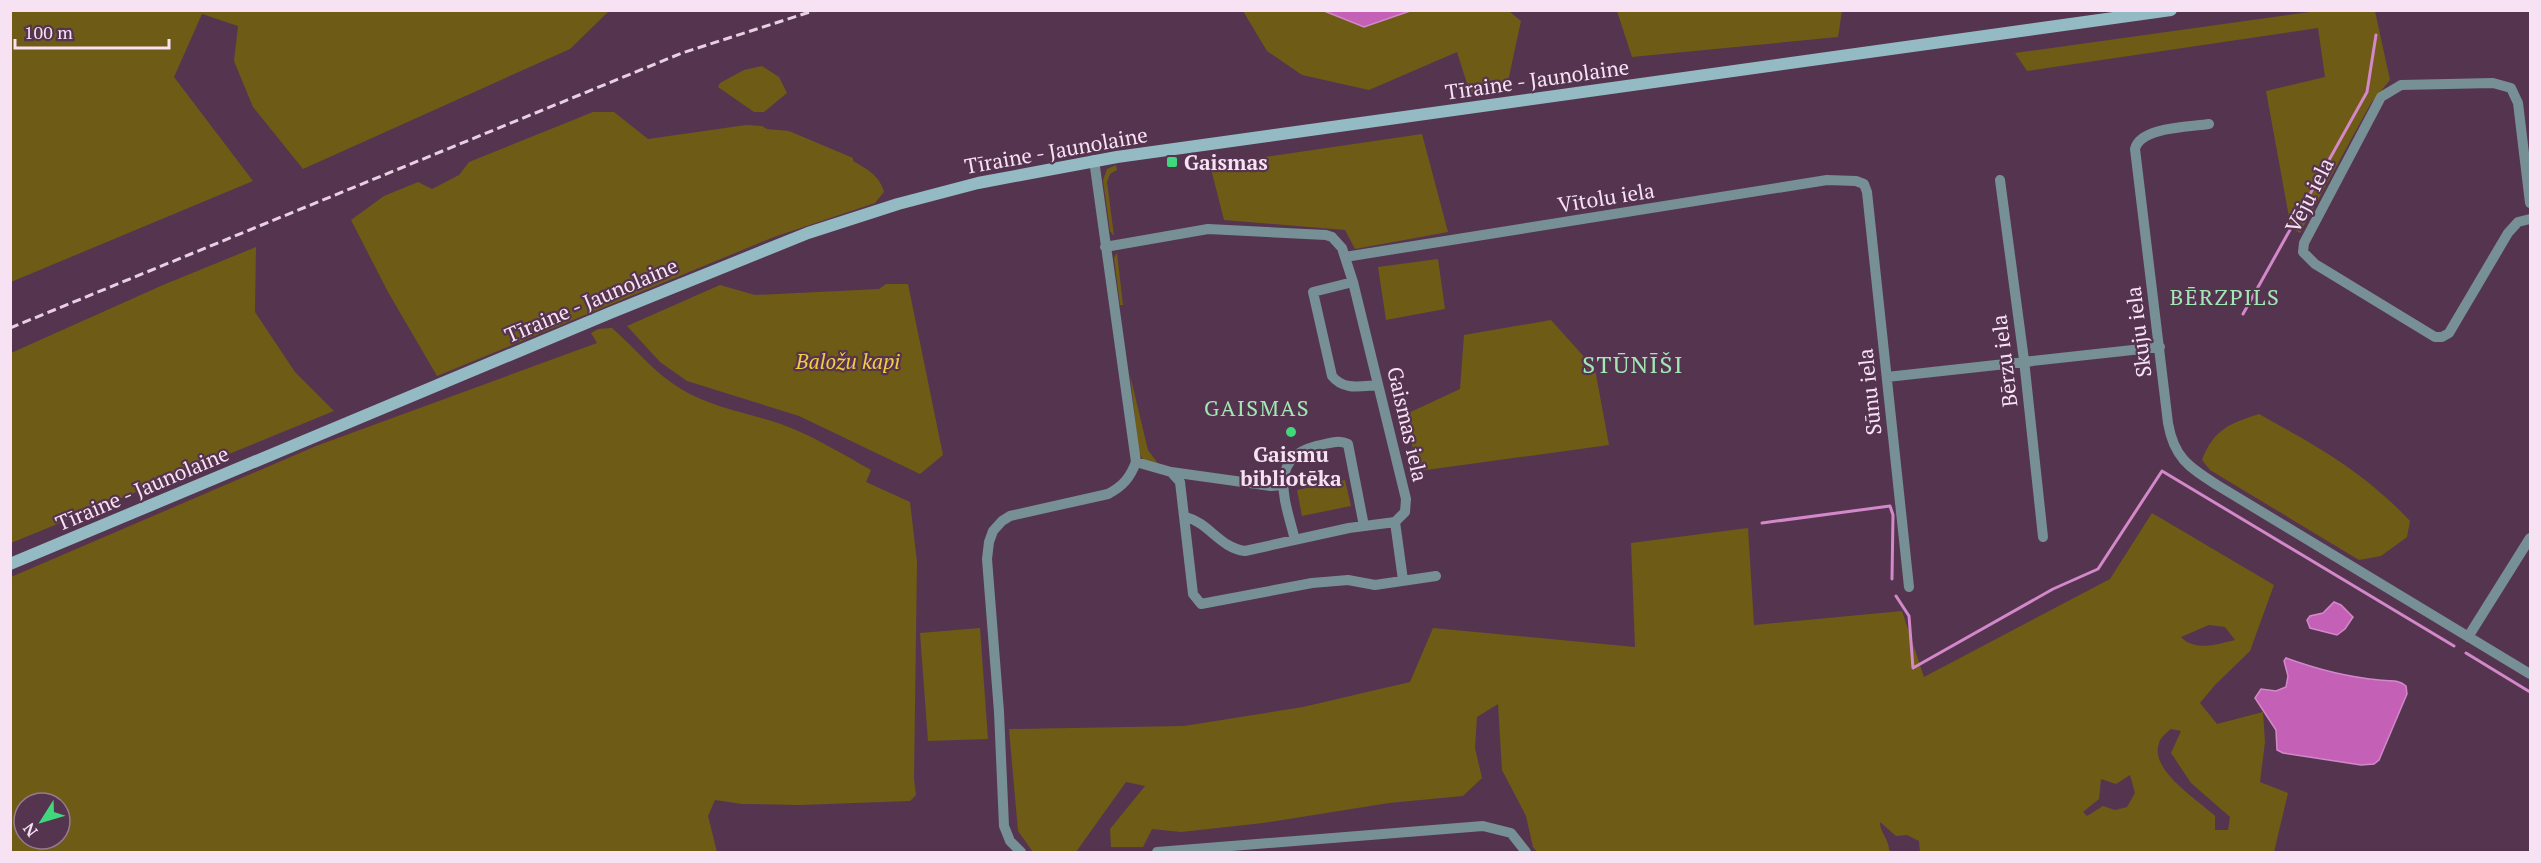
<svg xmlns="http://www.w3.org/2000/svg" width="2541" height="863" font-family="'PT Serif',serif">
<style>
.green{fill:#6e5b16;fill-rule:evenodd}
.water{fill:#c461b7;stroke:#d388c9;stroke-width:1.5}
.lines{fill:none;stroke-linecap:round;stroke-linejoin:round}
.stream{stroke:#d388c9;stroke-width:3}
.street{stroke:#779095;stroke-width:10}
.secondary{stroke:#94bbc4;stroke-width:12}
.rail{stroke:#e6d0e2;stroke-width:3;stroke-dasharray:9 4.5;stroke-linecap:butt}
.poi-dot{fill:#41d77c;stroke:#553450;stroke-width:2}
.labels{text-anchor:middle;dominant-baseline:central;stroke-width:4.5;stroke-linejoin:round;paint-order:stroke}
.street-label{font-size:21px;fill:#f7e2f3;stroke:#553450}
.poi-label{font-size:21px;font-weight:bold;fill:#f7e2f3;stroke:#553450;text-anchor:start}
.park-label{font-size:21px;font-style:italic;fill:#f4cc41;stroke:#553450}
.neighbourhood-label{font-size:22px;letter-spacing:1.5px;fill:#a2e8b4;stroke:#553450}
.quarter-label{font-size:24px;letter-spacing:1.5px;fill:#a2e8b4;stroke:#553450}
</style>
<rect width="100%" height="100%" fill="#553450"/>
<path class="green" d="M11 10H609V11L570 49 303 169 253 107 234 61 238 26 202 14 174 77 253 181 11 282Z
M1410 10 1509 11 1521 21 1507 86 1470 93 1457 52 1369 90 1302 75 1267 51 1243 11H1324L1364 27Z
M1617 11V10L1842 11 1838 37 1632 57Z
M2317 11H2375L2390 80 2371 103 2300 233 2291 228 2266 91 2325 77 2318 28 2027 71 2015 53Z
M762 66 779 77 787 93 764 112H754L718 87 720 83 744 70Z
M593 112H614L648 139 746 125 762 126 767 129 789 131 853 158V161C867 169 880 176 884 192L875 203 774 237 437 376 388 292 351 220 384 196 418 182 432 189 459 175 469 162Z
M1422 134 1448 232 1355 249 1345 230 1224 220 1210 165Z
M1113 146V149L1040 158Z
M1116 165 1117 170 1110 174 1107 182 1114 236 1110 231 1103 180 1107 169Z
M256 247 255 312 295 372 334 411 11 543V353L163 285Z
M1117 253 1123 305H1120L1114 258Z
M1438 259 1445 309 1386 320 1378 267Z
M886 284H908L943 455 920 474 799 416 687 381 660 362 627 326 720 285 755 295 879 289Z
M1551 320 1595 369 1609 445 1419 471 1404 415 1460 389 1464 335Z
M612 328C635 348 654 373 681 389 710 407 748 413 781 424 813 436 841 453 871 470L866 482 910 502 917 562 914 779 916 795 910 801 801 805 742 804 715 800 708 816 717 852H11V577L316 446 597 343 591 333 598 329ZM24 803H60V839H24Z
M1130 375 1148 450 1159 465 1144 462 1139 452Z
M2259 414C2317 446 2364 472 2410 521L2407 537 2381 556 2359 560 2210 470 2202 460C2214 429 2229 424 2259 414Z
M1345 480 1351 506 1302 516 1297 490Z
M2152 513 2274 585 2250 651 2215 685 2200 703 2217 724 2263 712 2265 742 2260 782 2288 793 2274 852H1920L1919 841 1907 835 1896 836 1880 822C1880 833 1889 839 1889 850L1893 852H1537L1533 847 1526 816 1502 770 1498 704 1477 717 1475 748 1482 778 1463 796 1389 803 1263 823 1181 832 1152 829 1143 847H1111L1110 829 1145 786 1126 782 1076 852H1033L1018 831 1009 729 1184 726 1303 707 1410 682 1433 628 1635 647 1631 543 1748 528 1754 625 1902 611 1924 677 2110 579ZM2209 625 2225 627 2235 640C2218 644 2195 652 2181 637ZM2171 729 2181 731 2171 753 2191 783 2230 817 2228 830H2215V816C2198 800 2149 770 2159 743 2160 738 2167 732 2171 729ZM2130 775 2135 793 2127 807 2115 810 2103 806 2087 816 2083 812 2099 799 2101 779 2116 784Z
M980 628 988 739 928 741 920 633Z"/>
<path class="water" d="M1324 11V10L1410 11 1364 27Z
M2334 602 2341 605 2353 617 2345 629 2337 635 2310 628 2307 620 2310 616 2323 613Z
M2286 658C2316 669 2347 677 2379 680 2388 681 2398 679 2406 686L2407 694 2379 760 2374 764 2361 765 2283 753 2277 750 2276 730 2255 698 2261 689 2276 691 2286 687 2288 676 2284 661Z"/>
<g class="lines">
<path class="stream" d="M2243 314 2367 92 2376 35
M1762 523 1890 506 1893 515 1892 579
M1896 596 1909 616 1913 668 2053 589 2098 569 2162 471 2454 646
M2466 653 2530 692"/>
<path class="street" d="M2209 124C2189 127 2140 127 2135 149L2168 423C2174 458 2189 467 2217 485L2530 674
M2000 180 2024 360 2043 537
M2530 203 2518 103 2511 88 2493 83 2401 85 2381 97 2304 243 2303 252 2315 264 2435 337H2442L2449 333 2508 233 2518 222 2530 219
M1105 247 1208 229 1326 235 1332 237 1342 248 1353 282 1406 499 1405 512 1395 522
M1345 257 1827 180 1856 181 1864 184 1867 192 1909 587
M1353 282 1313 292 1332 376C1344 391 1361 386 1378 385
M1887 377 2160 347
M1136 462 1171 472 1271 486 1282 485
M1171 472 1180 482 1193 594 1201 604 1312 583 1348 580 1375 585 1436 576
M1186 517C1209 523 1220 548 1245 551L1349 528 1395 522
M1395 522 1403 580
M1295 540C1286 503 1266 459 1316 446 1327 444 1338 439 1348 444L1364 526
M2468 637 2530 538
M1021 852 1010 841 1004 826 999 712 987 559 989 542 993 531 1002 521 1010 516 1108 494C1123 486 1130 478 1136 462L1094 160
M1157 852 1483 826 1511 833 1526 852"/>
<path class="secondary" d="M10 564 610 313 808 233 898 204 978 183 1117 157 2171 10"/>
<path class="rail" d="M10 328 682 53 816 10"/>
</g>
<g class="poi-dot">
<rect x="1166" y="156" width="12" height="12" rx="3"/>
<circle cx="1291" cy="432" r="6"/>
</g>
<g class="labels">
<g class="street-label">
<text transform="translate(1537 79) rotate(-8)">Tīraine - Jaunolaine</text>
<text transform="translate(1056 150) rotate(-10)">Tīraine - Jaunolaine</text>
<text transform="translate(2309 195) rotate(-63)">Vēju iela</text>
<text transform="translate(1606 197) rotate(-9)">Vītolu iela</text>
<text transform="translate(591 300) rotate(-23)">Tīraine - Jaunolaine</text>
<text transform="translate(2138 332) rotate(-97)">Skuju iela</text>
<text transform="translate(2004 361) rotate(-97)">Bērzu iela</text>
<text transform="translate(1869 392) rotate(-96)">Sūnu iela</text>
<text transform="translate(1408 424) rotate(77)">Gaismas iela</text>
<text transform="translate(142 488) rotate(-23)">Tīraine - Jaunolaine</text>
</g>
<g class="poi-label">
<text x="1184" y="162">Gaismas</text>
<text x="1291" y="454" text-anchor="middle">Gaismu<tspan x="1291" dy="24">bibliotēka</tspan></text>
</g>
<g class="park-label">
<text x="848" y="361">Baložu kapi</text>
</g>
<g class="neighbourhood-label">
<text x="2225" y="296">BĒRZPILS</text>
<text x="1257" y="407">GAISMAS</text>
</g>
<g class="quarter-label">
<text x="1633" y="364">STŪNĪŠI</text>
</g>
</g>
<rect width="2541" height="863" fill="none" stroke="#f7e2f3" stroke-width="24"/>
<g transform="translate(42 821) rotate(233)"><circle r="28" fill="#553450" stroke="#967a91" stroke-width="1.5"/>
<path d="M0-4.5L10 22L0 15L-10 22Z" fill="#41d77c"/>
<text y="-9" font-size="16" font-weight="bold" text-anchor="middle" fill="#f7e2f3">N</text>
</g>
<path d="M15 39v9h154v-9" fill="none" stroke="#f7e2f3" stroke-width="3"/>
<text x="24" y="39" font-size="18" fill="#f7e2f3" stroke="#553450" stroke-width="4.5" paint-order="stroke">100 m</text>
</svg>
